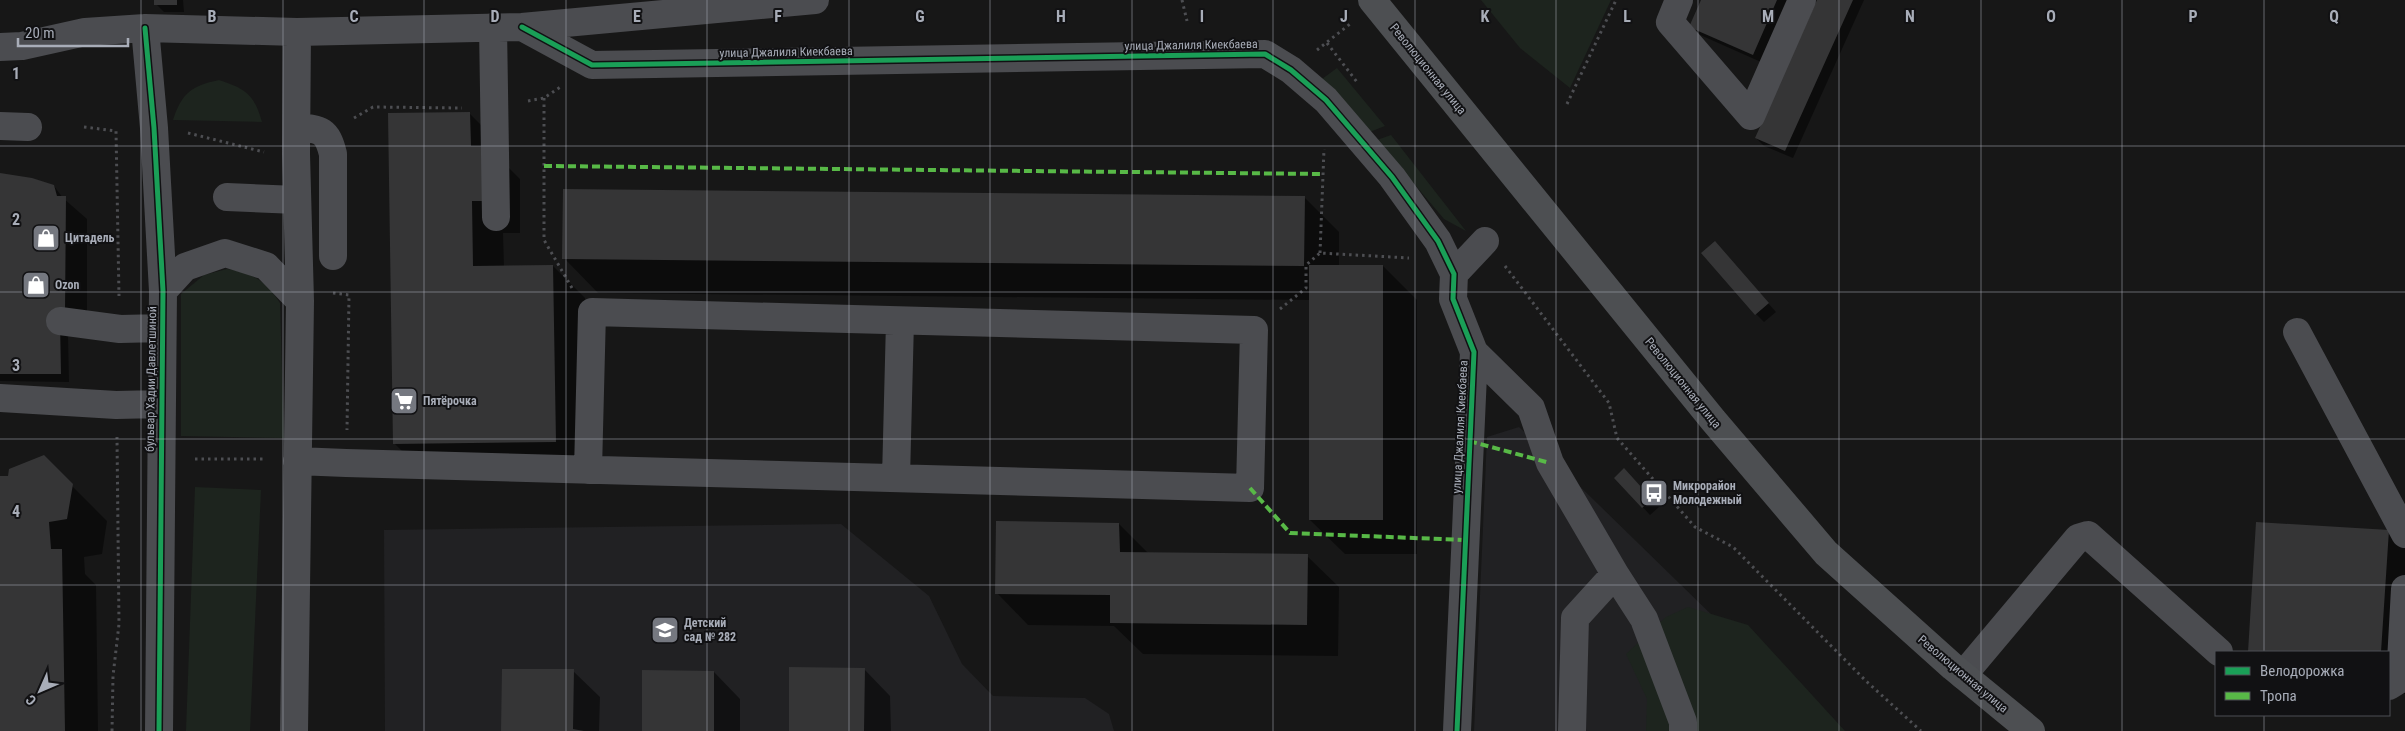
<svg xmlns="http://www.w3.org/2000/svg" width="2405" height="731" font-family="'Roboto Condensed',sans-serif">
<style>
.built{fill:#212123}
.green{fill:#1d241e}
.shadow{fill:#0007}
.building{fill:#353536}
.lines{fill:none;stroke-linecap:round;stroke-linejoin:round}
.path{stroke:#4d4e52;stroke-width:3;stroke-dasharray:2.5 4;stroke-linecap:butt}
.minor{stroke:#4b4c50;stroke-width:28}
.major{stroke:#4d4f52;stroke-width:28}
.quiet{stroke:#58b947;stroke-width:4;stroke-dasharray:8 4;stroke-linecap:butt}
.cycleway-casing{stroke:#111113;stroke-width:8}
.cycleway{stroke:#1a9f57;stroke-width:5}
.grid{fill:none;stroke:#a8adb8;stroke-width:1;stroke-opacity:0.55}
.labels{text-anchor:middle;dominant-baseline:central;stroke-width:4;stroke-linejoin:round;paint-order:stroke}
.street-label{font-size:12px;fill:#a8adb8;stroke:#111113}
.poi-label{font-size:12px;font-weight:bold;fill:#a8adb8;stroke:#111113;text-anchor:start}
.grid-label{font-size:16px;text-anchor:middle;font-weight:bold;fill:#a8adb8;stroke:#111113;stroke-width:4;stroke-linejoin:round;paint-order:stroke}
</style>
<rect width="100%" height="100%" fill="#171717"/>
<path class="built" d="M1519 427 1719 622 1731 731H1474L1487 437Z
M841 524 929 596 962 664 993 696 1085 698 1109 714 1114 731H385L384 530Z"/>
<path class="green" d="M1481 0H1611L1570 88 1520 48Z
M1337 68 1385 126 1367 133 1322 79Z
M219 80C246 89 254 94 262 122L173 120C182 93 191 86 219 80Z
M1391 135 1466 231 1444 219 1377 140Z
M227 269C254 274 265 280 280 303L284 438 181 436V294L204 275Z
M195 487 261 490 250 731H186Z
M1688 607 1748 625 1845 731H1646L1647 699 1626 654 1666 617Z"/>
<path class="shadow" d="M155 0H183L184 12H164L156 4Z
M1702 0H1789L1761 62 1698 34 1690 26Z
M1818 0H1864L1793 158 1764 146 1756 138Z
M469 113 501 145 502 161 520 179V233H503L504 267 553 266 585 298 587 473 426 475 394 443Z
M0 174 54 186 63 198 87 219V335H68L69 382 0 381Z
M1304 197 1339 232V266H1383L1417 300V554H1345L1310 520V300L598 293 564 258Z
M1722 251 1776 312 1764 322 1756 314Z
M43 457 107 521 102 554 84 557 85 574 96 585 98 731H0V477H10Z
M1616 478H1632L1659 507 1650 515Z
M1119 524 1149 554 1307 556 1339 587 1338 656 1143 654 1114 626 1028 625 997 593Z
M2388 531 2405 548V694L2389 693V652H2250Z
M864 669 890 696 891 731H790Z
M573 671 600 697 599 731H622H502Z
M714 672 740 699V731H643Z"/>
<path class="building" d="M154 0H177V5H154Z
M1701 0H1777L1753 55 1689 27Z
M1817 0H1853L1785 151 1755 138Z
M470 112 471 146H488L489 201H472L473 266 553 265 556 442 393 444 388 113Z
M0 173 32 178 54 185 57 196H66L65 313 60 321 61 374H0Z
M563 189 1305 196 1304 266 562 259Z
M1715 241 1769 303 1755 315 1701 253Z
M1309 265H1383V520H1309Z
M44 455 73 484 67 519 49 522 51 549H62L65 731H0V476H8L9 469Z
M1624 468 1652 499 1642 508 1614 478Z
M996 521 1119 523 1120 552 1308 554 1307 625 1110 623V595L995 594Z
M2256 522 2389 530 2381 652H2248Z
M789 667 865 668 864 731H789Z
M502 669H574L573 729 584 731H501Z
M642 670 714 671V731H642Z"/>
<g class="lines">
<path class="path" d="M1182 0 1187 21
M1327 43 1357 82
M1317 50 1350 24
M544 98V240L572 288
M528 101 544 98 562 86
M1567 104 1616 0
M354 118 373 107 462 108
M84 127 116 131 119 296
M188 133 264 152
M1320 253 1324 149
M1505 266 1609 403 1617 438 1695 527 1733 547 1866 681 1921 731
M333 293 349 295 347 430
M1280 309 1306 288V265L1320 253 1409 258
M195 459H264
M112 731 113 676 119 624 117 437"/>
<path class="minor" d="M1679 0 1670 22 1751 116 1802 0
M493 27 496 217
M522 27 592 65 1265 54 1291 70 1326 100 1392 177 1438 241 1454 274 1453 299 1474 352 1457 731
M145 28 154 128 163 291 159 731
M0 47 22 46 85 32 145 28 297 32 522 27 815 0
M0 126 28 127
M297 127C321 129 327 130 333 154V256
M227 197 297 200
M1454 274 1485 241
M163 291 185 267 225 253 266 266 300 301
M60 321 120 329 162 328
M2297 332 2405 534
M1474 352 1531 408 1550 463 1615 574 1644 619 1683 722V731
M0 398 116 405 160 404
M297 461 346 463 1250 488 1254 330 592 312 588 470
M896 478 900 321
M1963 675 2078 538 2088 535 2219 652
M2389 686 2400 679 2405 589
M294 731 300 301 296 154 297 32
M1572 731 1575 618 1615 574"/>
<path class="major" d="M1372 0 1713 420 1826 553 1953 667 2031 731"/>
<path class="quiet" d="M544 166 1323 174
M1469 441 1550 463
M1250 488 1290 533 1464 540"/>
<defs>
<path id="cycleway" d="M522 27 592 65 1265 54 1291 70 1326 100 1392 177 1438 241 1454 274 1453 299 1474 352 1457 731
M145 28 154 128 163 291 159 731"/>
</defs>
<use href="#cycleway" class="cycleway-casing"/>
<use href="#cycleway" class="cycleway"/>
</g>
<path class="grid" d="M141 0V731M283 0V731M424 0V731M566 0V731M707 0V731M849 0V731M990 0V731M1132 0V731M1273 0V731M1415 0V731M1556 0V731M1698 0V731M1839 0V731M1981 0V731M2122 0V731M2264 0V652M0 146H2405M0 292H2405M0 439H2405M0 585H2405M2264 715V731"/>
<defs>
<symbol id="shop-square" viewBox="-11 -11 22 22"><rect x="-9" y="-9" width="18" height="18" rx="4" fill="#757880" stroke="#111113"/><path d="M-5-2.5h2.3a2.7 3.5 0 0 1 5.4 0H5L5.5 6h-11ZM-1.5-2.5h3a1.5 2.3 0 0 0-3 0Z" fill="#fff"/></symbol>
<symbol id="supermarket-square" viewBox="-11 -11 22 22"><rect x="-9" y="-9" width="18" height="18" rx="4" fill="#757880" stroke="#111113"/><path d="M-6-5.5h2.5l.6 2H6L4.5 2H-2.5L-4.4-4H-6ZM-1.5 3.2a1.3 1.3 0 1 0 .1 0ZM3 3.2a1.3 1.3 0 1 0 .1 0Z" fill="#fff"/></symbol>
<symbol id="bus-square" viewBox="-11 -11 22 22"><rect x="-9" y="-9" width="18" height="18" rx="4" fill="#757880" stroke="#111113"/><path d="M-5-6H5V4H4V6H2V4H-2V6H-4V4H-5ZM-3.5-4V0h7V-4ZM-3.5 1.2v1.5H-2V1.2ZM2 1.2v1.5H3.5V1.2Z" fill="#fff"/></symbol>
<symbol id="school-square" viewBox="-11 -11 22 22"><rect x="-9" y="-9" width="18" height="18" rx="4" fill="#757880" stroke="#111113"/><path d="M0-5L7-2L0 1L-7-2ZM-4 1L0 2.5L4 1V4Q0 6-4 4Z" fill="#fff"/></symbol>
</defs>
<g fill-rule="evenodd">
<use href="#shop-square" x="30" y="222" width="32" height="32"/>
<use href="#shop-square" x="20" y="269" width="32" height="32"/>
<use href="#supermarket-square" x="388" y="385" width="32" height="32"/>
<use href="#bus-square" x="1638" y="477" width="32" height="32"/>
<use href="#school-square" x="649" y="614" width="32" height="32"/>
</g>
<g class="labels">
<g class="street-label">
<text transform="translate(1191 45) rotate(-1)">улица Джалиля Киекбаева</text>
<text transform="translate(786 52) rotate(-1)">улица Джалиля Киекбаева</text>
<text transform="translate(1428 69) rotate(51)">Революционная улица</text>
<text transform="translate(151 379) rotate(-89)">бульвар Хадии Давлетшиной</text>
<text transform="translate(1683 383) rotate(51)">Революционная улица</text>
<text transform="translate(1460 427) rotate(-87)">улица Джалиля Киекбаева</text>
<text transform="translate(1963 674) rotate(40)">Революционная улица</text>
</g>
<g class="poi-label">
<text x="65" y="238">Цитадель</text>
<text x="55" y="285">Ozon</text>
<text x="423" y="401">Пятёрочка</text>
<text x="1673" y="486">Микрорайон<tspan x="1673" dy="14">Молодежный</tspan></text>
<text x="684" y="623">Детский<tspan x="684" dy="14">сад № 282</tspan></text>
</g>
</g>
<g class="grid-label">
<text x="212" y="22">B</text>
<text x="354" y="22">C</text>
<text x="495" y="22">D</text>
<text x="637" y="22">E</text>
<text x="778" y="22">F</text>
<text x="920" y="22">G</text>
<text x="1061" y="22">H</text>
<text x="1202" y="22">I</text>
<text x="1344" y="22">J</text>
<text x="1485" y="22">K</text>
<text x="1627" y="22">L</text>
<text x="1768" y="22">M</text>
<text x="1910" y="22">N</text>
<text x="2051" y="22">O</text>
<text x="2193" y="22">P</text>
<text x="2334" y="22">Q</text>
<text x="16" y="79">1</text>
<text x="16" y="225">2</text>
<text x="16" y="371">3</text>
<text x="16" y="517">4</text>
</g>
<rect x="2215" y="651" width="175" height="65" fill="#111113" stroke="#4d4f55"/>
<rect x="2225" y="667" width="25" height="8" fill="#1a9f57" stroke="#4d4f55"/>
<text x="2260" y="676" font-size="15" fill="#a8adb8">Велодорожка</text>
<rect x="2225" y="692" width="25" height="8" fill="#58b947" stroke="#4d4f55"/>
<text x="2260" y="701" font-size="15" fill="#a8adb8">Тропа</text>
<g transform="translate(40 691) rotate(225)" stroke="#111113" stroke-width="4" paint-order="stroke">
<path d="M0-4L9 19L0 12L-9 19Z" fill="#a8adb8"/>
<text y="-8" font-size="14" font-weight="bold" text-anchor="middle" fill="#a8adb8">С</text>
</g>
<path d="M18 38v8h110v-8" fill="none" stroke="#a8adb8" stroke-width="2.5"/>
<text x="25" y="38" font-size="15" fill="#a8adb8" stroke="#111113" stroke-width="4" paint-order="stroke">20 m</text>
</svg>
